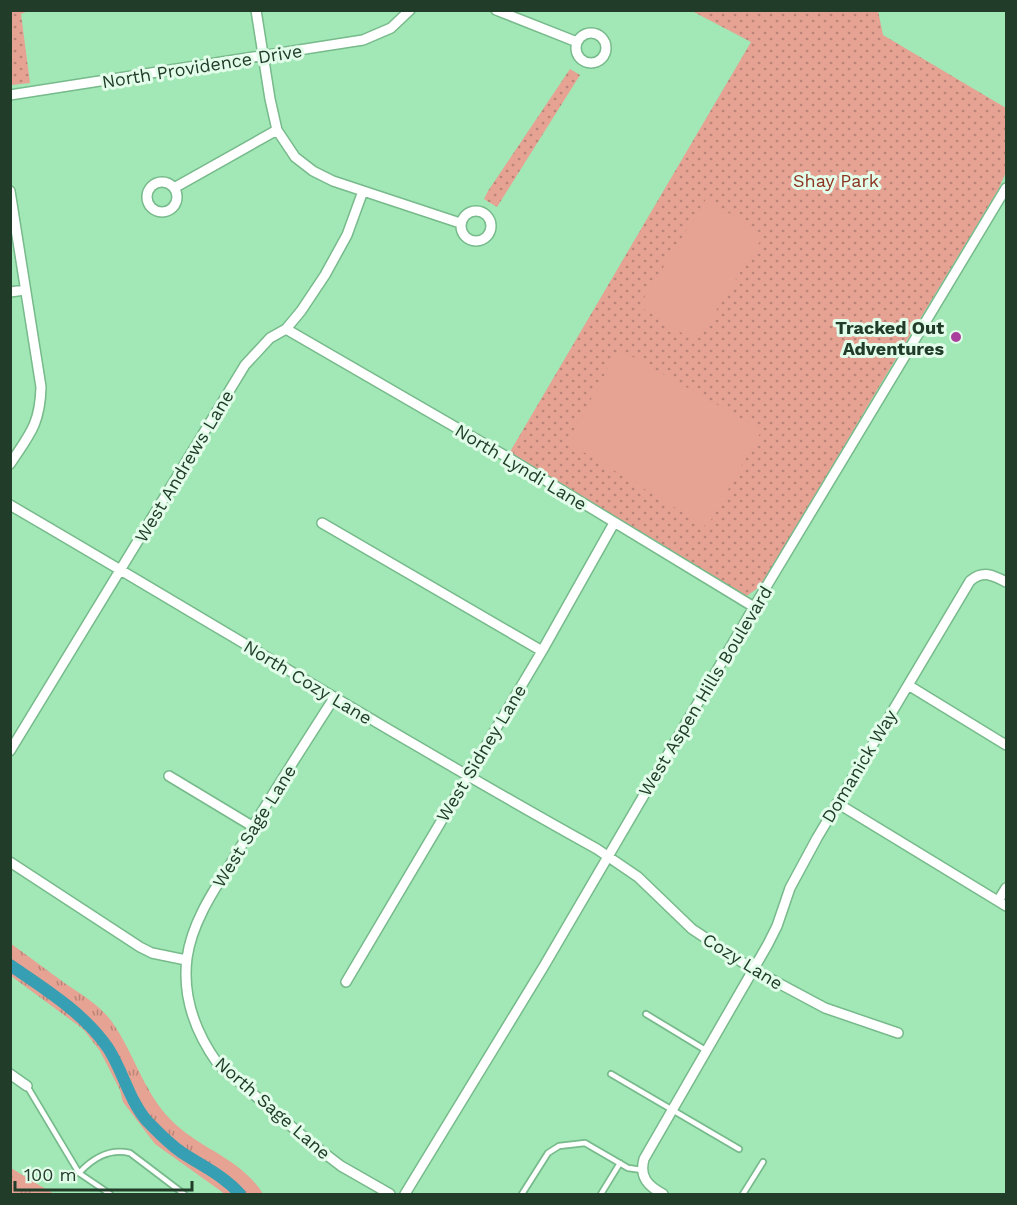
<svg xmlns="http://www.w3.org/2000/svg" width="1017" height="1205" font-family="'Work Sans',sans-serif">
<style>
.grass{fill:url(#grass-tufts)}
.park{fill:url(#park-dots)}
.pitch{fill:#e6a293}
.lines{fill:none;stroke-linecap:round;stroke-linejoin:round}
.canal{stroke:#379fb3;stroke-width:12}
.service-casing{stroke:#77ba8b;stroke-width:8}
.minor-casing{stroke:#77ba8b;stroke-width:12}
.service{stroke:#fff;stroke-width:4.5}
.minor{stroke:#fff;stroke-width:9}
.poi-dot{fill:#aa3e9d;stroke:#e2fde9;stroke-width:2}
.labels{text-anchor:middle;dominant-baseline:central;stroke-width:6;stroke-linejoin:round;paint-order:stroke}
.street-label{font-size:18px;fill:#213d29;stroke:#e2fde9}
.park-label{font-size:18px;fill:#8d3322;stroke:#e2fde9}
.poi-label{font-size:18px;font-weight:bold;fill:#213d29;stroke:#e2fde9;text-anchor:end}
</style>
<defs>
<pattern id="grass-tufts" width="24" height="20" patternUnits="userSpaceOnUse" patternTransform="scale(1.5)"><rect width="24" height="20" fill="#e6a293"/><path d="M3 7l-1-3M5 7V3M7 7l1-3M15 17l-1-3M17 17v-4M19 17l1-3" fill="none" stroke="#ba8578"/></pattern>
<pattern id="park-dots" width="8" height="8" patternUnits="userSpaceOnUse" patternTransform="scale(1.5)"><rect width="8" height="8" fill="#e6a293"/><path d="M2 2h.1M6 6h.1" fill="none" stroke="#ba8578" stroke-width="1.8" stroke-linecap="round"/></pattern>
</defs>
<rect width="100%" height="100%" fill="#a2e7b6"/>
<path class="grass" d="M10 943C29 957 47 970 66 984 82 995 101 1006 112 1022 134 1053 144 1093 171 1120 199 1149 241 1158 263 1194H225L155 1144 123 1102 120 1090 100 1051 83 1029 11 976Z
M11 1168 54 1194H11Z"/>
<path class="park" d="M10 11H28L21 14 30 83 11 85Z
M692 11H878L883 35 1006 108V172L998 190 880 385 762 585 741 600 507 457 751 42Z
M570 69 580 75 497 207 484 199 488 191Z"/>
<path class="pitch" d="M706 199 764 235 696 342 639 306Z
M619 349 762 430 707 527 567 442Z"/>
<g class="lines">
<path class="canal" d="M10 965C45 989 84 1013 108 1048 123 1071 129 1100 147 1121 158 1132 168 1143 181 1152 202 1166 223 1175 240 1194"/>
<defs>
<path id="service" d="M646 1014 707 1051
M611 1074 739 1149
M27 1086 79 1173 110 1194
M79 1173C93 1158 109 1148 130 1153L184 1194
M522 1194 548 1153 559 1146 585 1143 628 1168 642 1170
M601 1194 620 1163
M743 1194 763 1162"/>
<path id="minor" d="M256 10 270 99 277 130 295 157 313 171 333 181 460 223
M496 10 577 42
M576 48a15 15 0 1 1 30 0a15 15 0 1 1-30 0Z
M10 95 363 40 391 28 410 10
M147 197a15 15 0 1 1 30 0a15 15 0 1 1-30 0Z
M174 188 277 130
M10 191 41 387C40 424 30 434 10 464
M461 226a15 15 0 1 1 30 0a15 15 0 1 1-30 0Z
M10 292 25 290
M286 329 507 457 754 607
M10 505C206 619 399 739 597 849L638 877 692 929 754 970 825 1008 898 1033
M322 523 542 651
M908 685 1006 745
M334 698C300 751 265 805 233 860 214 890 192 922 187 958 182 998 195 1032 218 1064L311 1143 341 1166 390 1194
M10 751 245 365 270 338 286 329 301 311 325 275 347 235 363 191
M169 776 252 826
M837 803 1006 906
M10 862 140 947 152 953 186 960
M998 901 1006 888
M346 982 542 651 614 523
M10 1074 27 1086
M405 1194 544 966 754 607 1006 188
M663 1194C648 1186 639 1177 644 1159L768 944 777 926 790 888 817 838 970 581C983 570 993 575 1006 582"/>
</defs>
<use href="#service" class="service-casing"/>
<use href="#minor" class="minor-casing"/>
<use href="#service" class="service"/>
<use href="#minor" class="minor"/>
</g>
<circle class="poi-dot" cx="956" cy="337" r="6"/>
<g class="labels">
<g class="street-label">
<text transform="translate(202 66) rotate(-9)">North Providence Drive</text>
<text transform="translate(184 466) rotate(-59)">West Andrews Lane</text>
<text transform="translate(521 467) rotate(31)">North Lyndi Lane</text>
<text transform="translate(308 682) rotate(31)">North Cozy Lane</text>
<text transform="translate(705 691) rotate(-59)">West Aspen Hills Boulevard</text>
<text transform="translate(481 753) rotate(-59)">West Sidney Lane</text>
<text transform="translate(859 766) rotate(-59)">Domanick Way</text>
<text transform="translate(254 826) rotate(-58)">West Sage Lane</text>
<text transform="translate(743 961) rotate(32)">Cozy Lane</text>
<text transform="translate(273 1108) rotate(41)">North Sage Lane</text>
</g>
<g class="park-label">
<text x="836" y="180">Shay Park</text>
</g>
<g class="poi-label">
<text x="944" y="327">Tracked Out<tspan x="944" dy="21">Adventures</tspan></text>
</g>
</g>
<rect width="1017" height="1205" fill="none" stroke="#213d29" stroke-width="24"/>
<path d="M15 1181v9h177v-9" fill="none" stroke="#213d29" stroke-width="3"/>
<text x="24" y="1181" font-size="18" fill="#213d29" stroke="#e2fde9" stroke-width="4.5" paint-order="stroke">100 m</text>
</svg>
